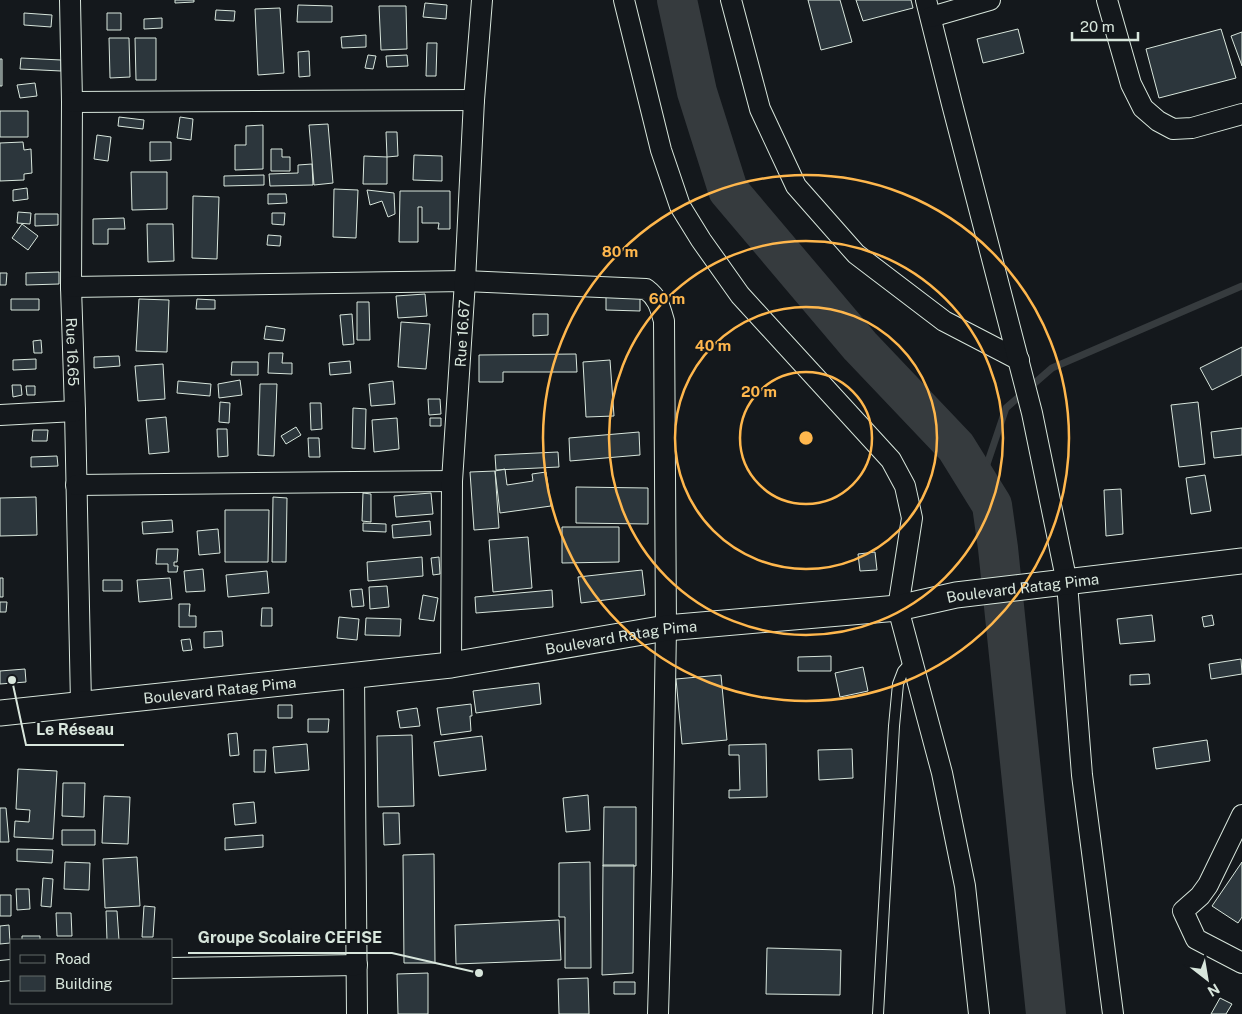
<svg xmlns="http://www.w3.org/2000/svg" width="1242" height="1014" font-family="'Public Sans',sans-serif">
<style>
.lines{fill:none;stroke-linecap:round;stroke-linejoin:round}
.stream{stroke:#363b3e;stroke-width:7}
.river{stroke:#363b3e;stroke-width:40}
.building{fill:#2c363c;stroke:#d8e6dc}
.service-casing{stroke:#d8e6dc;stroke-width:12}
.minor-casing{stroke:#d8e6dc;stroke-width:22}
.tertiary-casing{stroke:#d8e6dc;stroke-width:27}
.service{stroke:#14181c;stroke-width:10}
.minor{stroke:#14181c;stroke-width:20}
.tertiary{stroke:#14181c;stroke-width:25}
.ring{fill:none;stroke:#ffb74d;stroke-width:2.5}
.labels{text-anchor:middle;dominant-baseline:central;stroke-width:4;stroke-linejoin:round;paint-order:stroke}
.street-label{font-size:15px;fill:#d8e6dc;stroke:#14181c}
.centre{fill:#ffb74d;stroke:#14181c;stroke-width:2.5}
.ring-label{font-size:15px;text-anchor:middle;font-weight:bold;fill:#ffb74d;stroke:#14181c;stroke-width:4;stroke-linejoin:round;paint-order:stroke}
.leader{fill:none;stroke:#d8e6dc;stroke-width:2}
.callout-dot{fill:#d8e6dc;stroke:#14181c;stroke-width:2}
.callout-label{font-size:16px;text-anchor:middle;font-weight:bold;fill:#d8e6dc;stroke:#14181c;stroke-width:4;stroke-linejoin:round;paint-order:stroke}
</style>
<rect width="100%" height="100%" fill="#14181c"/>
<g class="lines">
<path class="stream" d="M980 485 1006 408 1052 368 1242 286"/>
<path class="river" d="M677 0 697 92 728 190 860 346 956 447 992 505 998 548 1046 1014"/>
</g>
<path class="building" d="M175 0H194V2L175 3Z
M808 0H840L852 42 821 50Z
M856 0H911L913 8 863 21Z
M425 3 447 5 446 19 423 17Z
M298 5 332 6V22H297Z
M379 6H406L407 49 381 50Z
M280 8 284 73 258 75 255 9Z
M216 10 235 11 234 21 215 20Z
M24 13 52 15 51 27 24 25Z
M107 13H121V30H107Z
M162 18V28L144 29V19Z
M1018 29 1024 53 983 63 977 39Z
M1221 29 1236 78 1159 98 1146 49Z
M1242 32V66L1231 36Z
M366 35V47L342 48 341 37Z
M109 38H129L130 77 110 78Z
M135 38H156V80H136Z
M427 43H437L436 76H426Z
M309 51 310 76 299 77 298 52Z
M368 55 376 56 373 69 365 68Z
M407 55 408 66 387 67 386 56Z
M21 58 61 60V71L20 69Z
M0 59H2V86H0Z
M35 83 37 96 20 98 17 85Z
M0 111H28V137H0Z
M119 117 144 120 143 129 118 126Z
M180 117 193 119 191 140 177 138Z
M328 124 333 183 314 185 309 125Z
M263 125V169L235 170V145H246V126Z
M386 132H397L398 156 387 157Z
M97 135 111 137 108 161 94 159Z
M23 142 24 150 31 149 32 173 24 174V180L0 181V143Z
M150 142H171V160L150 161Z
M271 149H282V157H290V171H271Z
M414 155 442 156V181L413 180Z
M364 156 387 157V184H363Z
M312 164 313 185 270 186 269 174 298 173V165Z
M131 172H167V209L132 210Z
M264 175V185L224 186V176Z
M27 188 28 199 13 201V190Z
M334 189 358 190 356 238 333 237Z
M367 190 394 193 395 214 388 217 382 201 370 205Z
M400 191H450V229H438L439 223H422V207H418V242H399Z
M268 194H286L287 203 268 204Z
M193 196 219 197 217 259 192 258Z
M18 212 31 213 30 224 17 223Z
M272 213H285L284 225 272 224Z
M35 214H58V225L35 226Z
M124 218 125 229H108V244H93V219Z
M22 224 38 236 28 250 12 238Z
M147 224H173L174 261 148 262Z
M268 235 281 236 280 246 267 245Z
M59 272V284L26 285V273Z
M0 273H7L6 285H0Z
M425 294 427 316 398 318 396 296Z
M606 295 640 296V311L606 310Z
M11 299H39V310H11Z
M139 299 169 300 167 352 136 351Z
M197 299 215 300V309H196Z
M357 302H369L370 340H357Z
M352 314 354 344 343 345 340 315Z
M533 314H548V335L533 336Z
M401 322 430 324 426 369 398 367Z
M266 326 285 329 283 341 264 339Z
M41 340 42 353H34L33 341Z
M1242 347V375L1212 390 1200 368Z
M269 353H283L282 363H292V374L268 373Z
M576 354 577 372H503V382H479V355Z
M119 356 120 366 94 368V357Z
M36 359V369L13 370V360Z
M610 360 614 416 586 417 583 362Z
M350 361 351 373 330 375 329 363Z
M232 362H258V375H231Z
M163 364 165 399 138 401 135 366Z
M240 380 242 395 219 398 218 384Z
M178 381 211 384 210 396 177 393Z
M393 381 395 404 371 406 369 384Z
M260 384H277L274 456 258 455Z
M12 385H21L22 395 13 397Z
M26 386H35V395H27Z
M428 399H440L441 414 429 415Z
M220 402 230 403 229 423 219 422Z
M1198 402 1205 464 1179 467 1171 405Z
M310 403H321L322 429 311 430Z
M353 408 366 409 365 449 352 448Z
M166 417 169 452 149 454 146 419Z
M397 418 399 449 374 452 372 420Z
M430 418H441V426H430Z
M296 427 301 435 286 444 281 436Z
M1242 428V455L1214 458 1211 432Z
M217 429H227L228 456 218 457Z
M33 430H48L47 441H32Z
M639 432 640 455 570 461 569 438Z
M308 438H319L320 457H309Z
M558 452 559 467 496 470 495 455Z
M57 456 58 466 31 467V457Z
M505 469 507 485 533 481 532 474 546 472 551 506 500 513 495 471Z
M495 471 499 528 474 530 470 472Z
M1205 475 1211 511 1191 514 1186 478Z
M576 487 648 488V524L576 523Z
M1121 489 1123 534 1106 536 1104 490Z
M363 493 371 494V522L362 521Z
M431 493 433 514 396 517 394 496Z
M36 497 37 535 0 536V498Z
M273 497 287 498 286 562H272Z
M225 510H269L268 562H225Z
M172 520 173 532 143 534 142 522Z
M430 521 431 535 393 538 392 525Z
M363 523 386 524V532L363 531Z
M562 527H619V562L562 563Z
M218 529 220 553 199 555 197 531Z
M528 537 532 588 493 592 489 540Z
M157 549H178L177 562H174V566H178L177 572H168V564H156Z
M875 552 877 570 860 571 858 554Z
M422 557 423 576 368 581 367 562Z
M439 557 440 574 433 575 431 558Z
M203 569 205 591 186 592 184 571Z
M642 570 645 595 581 603 578 577Z
M267 571 269 593 228 597 226 575Z
M0 578H3V597H0Z
M170 578 172 599 139 602 137 580Z
M103 580H122V591H103Z
M387 586 389 607 370 609 369 587Z
M362 589 364 606 352 607 350 590Z
M552 590 553 607 476 613 475 597Z
M423 595 438 598 434 621 419 619Z
M0 602H7L6 612H0Z
M179 604H190L189 616H196V627H179Z
M262 608H272V626H261Z
M1152 615 1155 641 1120 644 1117 619Z
M1212 615 1214 625 1204 627 1202 617Z
M339 617 359 619 357 640 337 638Z
M366 618 401 619 400 636 365 635Z
M222 631 223 646 204 648V632Z
M190 639 192 650 183 651 181 640Z
M831 656V671H798V657Z
M1241 659 1242 674 1211 679 1209 664Z
M863 667 868 691 840 697 835 673Z
M25 669 26 682 0 684V671Z
M1149 674 1150 684 1130 685V675Z
M721 675 727 740 682 744 676 679Z
M539 683 541 704 476 713 473 691Z
M471 704 472 716H470L471 731 441 735 437 708Z
M278 705H292V718H278Z
M417 708 420 726 400 728 397 711Z
M308 719H329L328 732H308Z
M237 733 239 755 230 756 228 734Z
M412 735 414 806 378 807 377 736Z
M482 736 486 770 439 776 434 742Z
M1207 740 1210 761 1156 769 1153 748Z
M307 744 309 770 275 773 273 747Z
M766 744 767 797 729 798V790H740L739 755H729V745Z
M852 749 853 778 819 780 818 750Z
M254 750H266L265 772H254Z
M18 769 57 771 53 839 14 837 15 821 29 822 30 810 16 809Z
M63 783H85L84 817 62 816Z
M588 795 590 830 566 832 563 798Z
M104 796 130 797 128 844 102 843Z
M254 802 256 823 235 825 233 804Z
M604 807H636V866H603Z
M0 808H6L9 842H0Z
M383 813H399L400 844 384 845Z
M62 830H95V845H62Z
M263 835V847L225 850V838Z
M17 849 53 850 52 863 17 861Z
M434 854 435 963H404L403 855Z
M137 857 140 906 105 908 103 859Z
M65 862 90 863 89 890 64 889Z
M590 862 591 968H565V917H559V863Z
M1242 862V917L1238 923 1212 906Z
M603 865H634L633 973 602 975Z
M43 878 53 879 51 907 41 906Z
M16 889H29L30 909 17 910Z
M0 895H11V916H0Z
M144 906 155 907 153 937H142Z
M106 911H117L119 940H107Z
M56 913H71L72 936H57Z
M559 920 561 960 456 964 455 925Z
M9 925 10 943 0 944V926Z
M22 936H40V940H22Z
M767 948 841 950 840 995 766 994Z
M428 973V1014H398L397 974Z
M588 978 589 1014H559L558 979Z
M614 982H635V994H614Z
M1220 998 1232 1004 1226 1014H1211Z"/>
<g class="lines">
<defs>
<path id="service" d="M878 1014 894 726 898 684 903 671 912 661"/>
<g id="minor">
<path id="s1" d="M70 0 72 102 71 287 75 411 81 704"/>
<path d="M624 0 661 150 680 206 701 240 740 295 891 460 905 486 912 518 898 608 942 773 965 886 979 1014"/>
<path d="M731 0 760 109 796 186 856 254 944 321 1019 360"/>
<path d="M926 0 952 104 1032 413 1067 583 1082 775 1113 1014"/>
<path d="M1107 0 1131 84 1143 108 1158 121 1173 129 1192 128 1242 114"/>
<path d="M931 17 990 0"/>
<path d="M72 102 474 100"/>
<path d="M71 287 465 281 646 289C658 298 660 307 664 321L666 628 662 871 658 1014"/>
<path d="M0 415 75 411"/>
<path d="M76 485 452 481"/>
<path id="s2" d="M451 665 452 481 465 281 474 100 482 0"/>
<path d="M354 676 357 1014"/>
<path d="M1242 815 1208 885 1200 896 1183 911 1196 939 1242 963"/>
<path d="M171 968 357 965"/>
<path d="M0 971 11 970"/>
</g>
<g id="tertiary">
<path id="s3" d="M0 713 451 665 666 628 898 608 956 595 1242 561"/>
</g>
</defs>
<use href="#service" class="service-casing"/>
<use href="#minor" class="minor-casing"/>
<use href="#tertiary" class="tertiary-casing"/>
<use href="#service" class="service"/>
<use href="#minor" class="minor"/>
<use href="#tertiary" class="tertiary"/>
</g>
<g class="ring">
<circle cx="806" cy="438" r="66"/>
<circle cx="806" cy="438" r="131"/>
<circle cx="806" cy="438" r="197"/>
<circle cx="806" cy="438" r="263"/>
</g>
<g class="labels">
<g class="street-label">
<text stroke="none"><textPath href="#s2" startOffset="332">Rue 16.67</textPath></text>
<text stroke="none"><textPath href="#s1" startOffset="352">Rue 16.65</textPath></text>
<text stroke="none"><textPath href="#s3" startOffset="1031">Boulevard Ratag Pima</textPath></text>
<text stroke="none"><textPath href="#s3" startOffset="626">Boulevard Ratag Pima</textPath></text>
<text stroke="none"><textPath href="#s3" startOffset="221">Boulevard Ratag Pima</textPath></text>
</g>
</g>
<circle cx="806" cy="438" r="8" class="centre"/>
<g class="ring-label">
<text x="620" y="257">80 m</text>
<text x="667" y="304">60 m</text>
<text x="713" y="351">40 m</text>
<text x="759" y="397">20 m</text>
</g>
<path class="leader" d="M12 680L26 745H124M479 973L392 953H188"/>
<g class="callout-dot">
<circle cx="12" cy="680" r="5"/>
<circle cx="479" cy="973" r="5"/>
</g>
<g class="callout-label">
<text x="75" y="735">Le Réseau</text>
<text x="290" y="943">Groupe Scolaire CEFISE</text>
</g>
<rect x="10" y="939" width="162" height="65" fill="#14181c" stroke="#626a69"/>
<rect x="20" y="955" width="25" height="8" fill="#14181c" stroke="#626a69"/>
<text x="55" y="964" font-size="15" fill="#d8e6dc">Road</text>
<rect x="20" y="976" width="25" height="15" fill="#2c363c" stroke="#626a69"/>
<text x="55" y="989" font-size="15" fill="#d8e6dc">Building</text>
<g transform="translate(1207 979) rotate(149)" stroke="#14181c" stroke-width="4" paint-order="stroke">
<path d="M0-4L9 19L0 12L-9 19Z" fill="#d8e6dc"/>
<text y="-8" font-size="14" font-weight="bold" text-anchor="middle" fill="#d8e6dc">N</text>
</g>
<path d="M1072 32v8h66v-8" fill="none" stroke="#d8e6dc" stroke-width="2.5"/>
<text x="1080" y="32" font-size="15" fill="#d8e6dc" stroke="#14181c" stroke-width="4" paint-order="stroke">20 m</text>
</svg>
